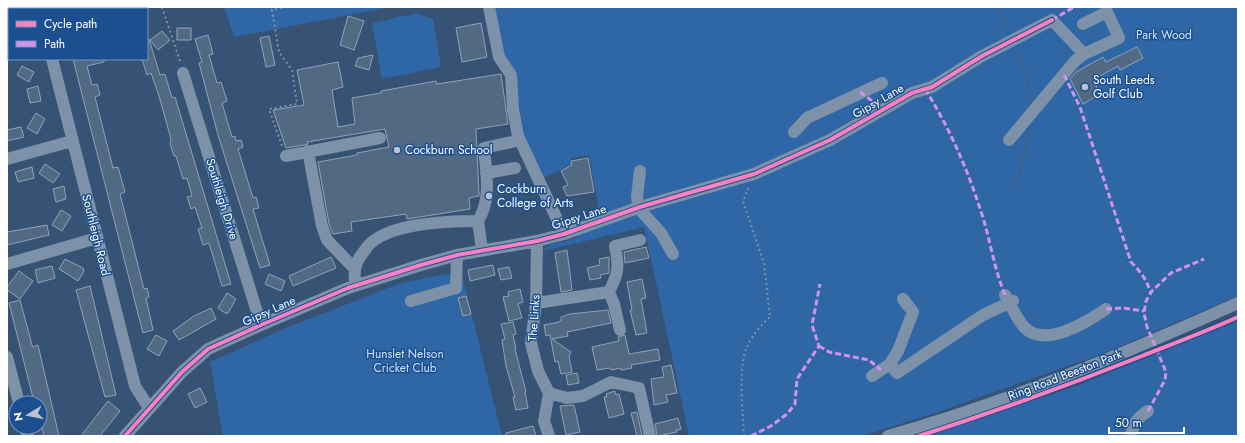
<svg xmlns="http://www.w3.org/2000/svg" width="1245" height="443" font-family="Jost,sans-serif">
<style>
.green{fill:#2f66a5}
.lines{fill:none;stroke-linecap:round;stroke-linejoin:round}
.stream{stroke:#3b618d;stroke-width:3}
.building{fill:#526984;stroke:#92a2b6}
.path{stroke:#7d92a8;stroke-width:2;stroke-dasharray:2 3;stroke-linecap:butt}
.minor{stroke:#7d92a8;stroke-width:12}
.quiet{stroke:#d193ec;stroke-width:3;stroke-dasharray:6 3;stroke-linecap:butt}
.cycleway-casing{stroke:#1b4f8f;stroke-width:6}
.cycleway{stroke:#ff80c0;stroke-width:4}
.poi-dot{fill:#b9c2ce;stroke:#1b4f8f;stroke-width:1.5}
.labels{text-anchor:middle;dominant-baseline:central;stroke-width:3;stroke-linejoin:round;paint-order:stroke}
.park-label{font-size:12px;fill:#cfe3fa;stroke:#1b4f8f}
.poi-label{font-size:12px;fill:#fff;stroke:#1b4f8f;text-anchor:start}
.street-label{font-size:12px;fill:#fff;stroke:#1b4f8f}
</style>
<rect width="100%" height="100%" fill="#365274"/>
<path class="green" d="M224 7H391L234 37Z
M493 7H1238V296L1102 354 932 414 862 436H689L644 227 543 251C546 243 561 243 569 240 582 236 590 227 600 217L589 155 571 158V165L535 182 505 61Z
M417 13 433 19 441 67 382 79 372 23Z
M461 271 502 436H223L210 362 286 328 401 283Z
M1238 321V436H929L1079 385Z"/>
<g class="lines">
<path class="stream" d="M998 7 1006 24
M1016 52 1028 79 1030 109
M1016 187 1026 147 1029 122"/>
</g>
<path class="building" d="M348 16 364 21 354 50 340 45Z
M481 23 487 57 462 62 456 28Z
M177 28H191V40H177Z
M162 31 170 40 158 50 150 40Z
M208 35 213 54 209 55 217 83 221 82 227 101 222 103 232 137 235 136 236 141 241 140 243 147 238 149 253 198 256 197 259 208 253 209 270 265 260 268 218 135 199 63 202 62 195 39Z
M269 36 275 65 266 67 260 38Z
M147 39H149L160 75 165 74 172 98 175 97 231 284 222 286 209 243 203 245 198 229 202 228 195 207 191 209 187 197 192 196 187 178 183 179 176 156H174L170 144 171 139 159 96 151 73 147 75 142 59H147Z
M1137 47 1143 58 1120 70 1118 66 1093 80 1100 94 1083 104 1070 79 1076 72 1103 57 1106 62Z
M373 55 369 70 355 66 358 58Z
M73 59H104V62L87 66 92 85 97 84 100 95 95 97 113 168 118 167 125 192 120 194 144 289 147 288 149 297 146 298 153 330 143 333Z
M338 62 343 87 332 90 338 127 355 124 352 98 381 93V91L436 81 437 84 501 74 508 124 476 129 479 194V196L469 198 470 209 407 219 406 214 351 222 352 231 333 234 329 224 318 162 357 155V153L389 147 385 129 307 142 308 144 304 145 286 148 273 110 304 105 297 70Z
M22 66 34 72 29 82 17 75Z
M38 86 41 101 30 103 27 89Z
M36 113 45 119 37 134 27 128Z
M21 127 24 137 7 141V130Z
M588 158 594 192 567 196 563 187 568 185 561 171 572 165 571 161Z
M45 164 60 174 53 183 39 173Z
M32 167 34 178 18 182 15 172Z
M64 186 66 199 56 202 53 189Z
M61 210 71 216 62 231 52 225Z
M47 225 49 235 7 245V232Z
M646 247 649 258 625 263 624 252Z
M567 250 572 290 561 292 555 253Z
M331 257 336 268 293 286 289 276Z
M609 257V273L600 275 601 278 590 280 587 268 600 265 599 259Z
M65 259 83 268 84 271 78 281 59 269Z
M493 265 495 275 470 281 468 270Z
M52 266 55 278 38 283 35 270Z
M509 267 512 278 501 280 498 269Z
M19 271 33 281 20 299 7 290V287Z
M269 274 285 281 281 291 265 284Z
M642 279 646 298 641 299 647 333 636 335 630 310H632L627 282Z
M90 286 116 395 105 397 76 290Z
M520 289 523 302 518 304 522 318 509 321 503 297 509 296 508 292Z
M227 293 236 299 228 313H225L218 308Z
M466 296 471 314 463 316 458 298Z
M20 300 32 345 33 347 38 345 59 436H44L40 421V403H36L33 398 9 303Z
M211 308 216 319 179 340 173 331 194 316Z
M608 310 611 323 567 332 568 336 552 339 571 352 569 356 572 372 561 374 558 361 555 362 550 335 546 336 544 325 559 322 561 320V317L570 314Z
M513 322 516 334 513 335 516 349H515L526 392H525L528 408 516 410 513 397H515L506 366 502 340 505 339 501 324Z
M156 335 167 341 159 356 147 349Z
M625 335 629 354 658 349 660 360 631 365 632 368 621 370V368L611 370 610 368 597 370 592 347 619 341 618 337Z
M671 365 677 393 666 395 668 402 654 405 651 379 664 377 662 367Z
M577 373 579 383 568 385 566 375Z
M200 388 207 402 195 408 188 394Z
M615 391 616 395 619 394 624 414 609 418 604 397H607L606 394Z
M108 401 120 411 100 436H81Z
M574 405 580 432 566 435 560 406Z
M637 412 642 436H637L631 413Z
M678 418 681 429 676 430 677 432 657 436 655 424Z
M533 426 536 436H506V433Z"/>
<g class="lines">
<path class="path" d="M162 7 181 64
M365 7 368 8
M282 146 269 109 297 104 292 70 279 52 272 10 286 7
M744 436C743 413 738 370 746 349 751 337 761 325 770 317L764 263 743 201 749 187"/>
<path class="minor" d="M39 7V9
M489 7 499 57 511 75 513 110 518 136 564 234
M7 54H9
M52 59 135 386 149 408
M183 73 261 325
M794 132 807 118 882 83
M1009 140 1075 61 1084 54
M308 151 322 226 327 240 355 269
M286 156 380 138
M7 159 72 141
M640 171 637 197 638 204 642 212 661 233 673 254
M486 173 515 168
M478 221C492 199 486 172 484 148L512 142
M537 241 536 303 531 343 538 371 549 393 567 398 583 396 611 382 639 388 650 436
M7 264 97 238
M356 285C353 274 355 263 362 254 365 250 368 245 372 242 395 223 450 221 478 221L482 250
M609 292 614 304 620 330
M1005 295C1011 305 1016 318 1024 327 1045 349 1087 322 1106 309
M411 301 456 288 457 255
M536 303 609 292C619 272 619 267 615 246L640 240
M7 357 19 403
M890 364 898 351 913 312 903 299
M872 376 890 364 897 373 983 315 1013 301
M25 427 28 436
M1131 434C1134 423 1138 417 1148 411
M125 436 182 372 208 349 261 325 348 288 421 265 457 255 537 241 564 234 640 207 754 174 830 140 912 93 932 87 982 56 1052 20 1084 54 1119 38 1107 12 1083 24
M549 436 544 421 549 393
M888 436C1008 402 1124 354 1238 303"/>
<path class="quiet" d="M1052 20 1074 7
M1064 75 1080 107 1131 262C1141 272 1147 280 1151 294
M925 89C951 130 970 175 984 221 991 245 995 271 1005 295
M860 92 883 109
M1106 309 1123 308 1144 311
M819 346 829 352 869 360 881 370
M1148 411 1165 380 1166 372 1147 327 1144 313 1146 301 1152 291 1171 273 1204 259
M751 436 771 426 787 414 795 404 797 379 819 346 812 325 820 284"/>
<defs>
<path id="cycleway" d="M125 436 182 372 208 349 261 325 348 288 421 265 457 255 537 241 564 234 640 207 754 174 830 140 912 93 932 87 982 56 1052 20
M919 436C994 412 1069 385 1142 356 1175 343 1207 331 1238 317"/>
</defs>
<use href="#cycleway" class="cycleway-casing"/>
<use href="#cycleway" class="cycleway"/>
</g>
<g class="poi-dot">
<circle cx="1085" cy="87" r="4"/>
<circle cx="397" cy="150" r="4"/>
<circle cx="489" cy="196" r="4"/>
</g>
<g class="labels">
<g class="park-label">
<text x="1164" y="35">Park Wood</text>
<text x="405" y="354">Hunslet Nelson<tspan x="405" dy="14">Cricket Club</tspan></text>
</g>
<g class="poi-label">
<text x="1093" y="80">South Leeds<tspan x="1093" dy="14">Golf Club</tspan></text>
<text x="405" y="150">Cockburn School</text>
<text x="497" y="189">Cockburn<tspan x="497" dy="14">College of Arts</tspan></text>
</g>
<g class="street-label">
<text transform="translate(878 101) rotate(-30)">Gipsy Lane</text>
<text transform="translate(222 199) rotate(73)">Southleigh Drive</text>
<text transform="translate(579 217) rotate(-18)">Gipsy Lane</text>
<text transform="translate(96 235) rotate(76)">Southleigh Road</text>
<text transform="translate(269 311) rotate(-24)">Gipsy Lane</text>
<text transform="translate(534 318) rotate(-86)">The Links</text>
<text transform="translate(1065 375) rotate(-21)">Ring Road Beeston Park</text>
</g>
</g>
<rect width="1245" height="443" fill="none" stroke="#ffffff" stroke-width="16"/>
<rect x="8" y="8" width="140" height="52" fill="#1b4f8f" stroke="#7695bc"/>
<rect x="16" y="21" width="20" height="6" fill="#ff80c0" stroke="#7695bc"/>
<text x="44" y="28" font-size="12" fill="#ffffff">Cycle path</text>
<rect x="16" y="41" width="20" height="6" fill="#d193ec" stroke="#7695bc"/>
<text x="44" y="48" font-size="12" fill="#ffffff">Path</text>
<g transform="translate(28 415) rotate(260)"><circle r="19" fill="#1b4f8f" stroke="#7695bc"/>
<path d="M0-3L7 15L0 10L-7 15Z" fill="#b9c2ce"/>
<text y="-6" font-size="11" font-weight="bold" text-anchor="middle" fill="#ffffff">N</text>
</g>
<path d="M1109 427v6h75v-6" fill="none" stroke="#ffffff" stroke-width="2"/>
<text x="1115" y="427" font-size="12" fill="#ffffff" stroke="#1b4f8f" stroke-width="3" paint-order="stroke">50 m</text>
</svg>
